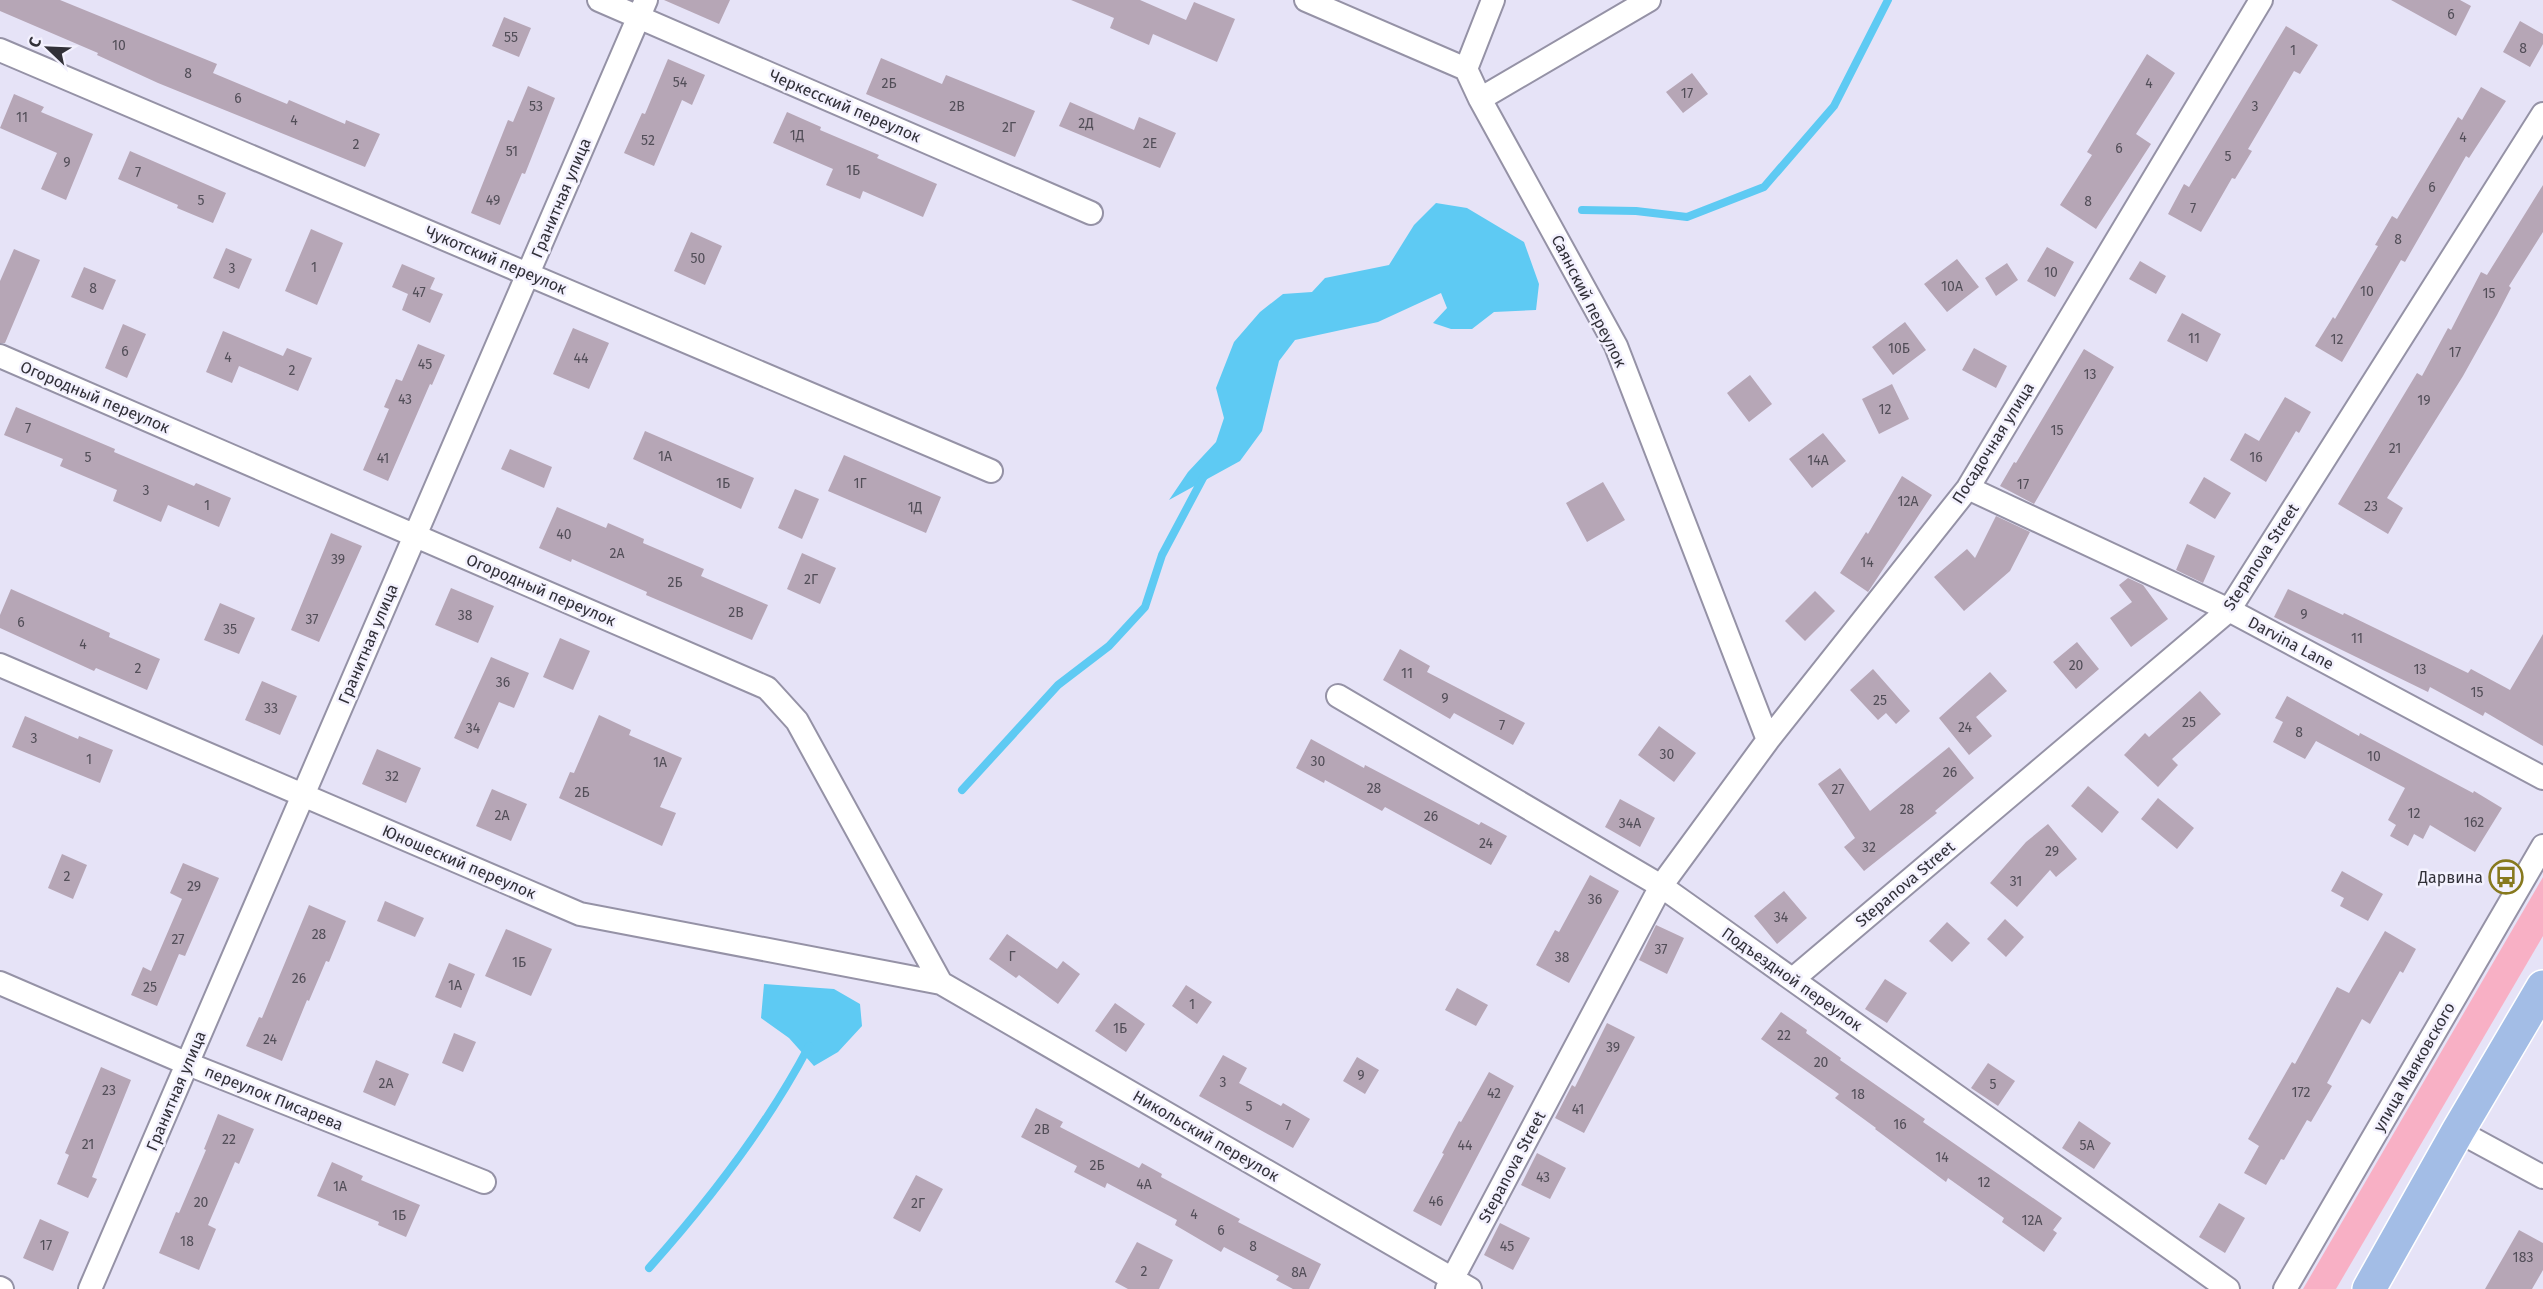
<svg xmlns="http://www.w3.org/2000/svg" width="2543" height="1289" font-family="'Fira Sans',sans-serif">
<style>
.green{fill:#f8b0c5}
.water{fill:#5ecaf3}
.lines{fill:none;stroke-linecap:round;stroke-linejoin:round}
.stream{stroke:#5ecaf3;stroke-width:8}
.building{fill:#b6a6b6}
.street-casing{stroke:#9592a6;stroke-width:26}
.primary-casing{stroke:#fff;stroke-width:36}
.street{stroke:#fff;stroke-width:22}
.primary{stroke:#a3bde6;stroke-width:33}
.labels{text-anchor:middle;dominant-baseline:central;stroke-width:5;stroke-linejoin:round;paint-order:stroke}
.number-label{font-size:14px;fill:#524e58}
.street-label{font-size:16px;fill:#313038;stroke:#f3f1fe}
.poi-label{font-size:16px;fill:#313038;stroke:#f3f1fe;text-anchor:end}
</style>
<rect width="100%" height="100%" fill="#e6e3f7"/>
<path class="green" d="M2543 877V936L2336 1289H2303Z"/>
<path class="water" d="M1436 203 1467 208 1524 242 1539 284 1536 310 1494 312 1472 329H1451L1433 323 1447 308 1441 293 1378 322 1295 340 1279 361 1262 431 1240 461 1169 500 1188 472 1216 442 1224 418 1216 388 1234 342 1260 312 1283 294 1312 292 1325 278 1389 265 1414 225Z
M764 984 834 989 860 1004 862 1026 838 1052 814 1066 789 1038 761 1018Z"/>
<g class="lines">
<path class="stream" d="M1582 210 1636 211 1687 217 1764 187 1834 106 1888 0
M962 790 1058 685 1109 646 1145 607 1162 555 1204 476
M649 1268C708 1202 768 1124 809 1046"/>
</g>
<path class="building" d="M0 0H60L217 64 213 73 287 104 289 100 345 124 346 120 380 134 365 167 158 83 97 55 98 53 0 11Z
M664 0H730L719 24Z
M1071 0H1140L1186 20 1194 2 1235 19 1217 62 1153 34 1149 45 1110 28 1114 18Z
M2391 0H2460L2471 6 2456 36Z
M504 17 531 28 519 57 492 46Z
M2520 21 2543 34V44L2530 67 2503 52Z
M2286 26 2318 45 2300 74 2294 71 2248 149 2252 151 2235 179 2232 178 2201 232 2168 214 2184 184 2189 187Z
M2147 54 2175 73 2136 134 2151 144 2096 229 2060 205 2092 155 2087 152Z
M881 58 942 84 946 75 1035 111 1015 157 866 94Z
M668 59 705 75 692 105 682 100 654 166 624 153 642 113 645 114Z
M1692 73 1708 94 1683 113 1666 92Z
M528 86 555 98 525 174 522 173 500 225 471 213 508 120 513 122Z
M2481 87 2506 101 2469 158 2466 156 2405 262 2401 260 2342 362 2315 346 2333 317 2335 319 2378 246 2375 245 2392 216 2397 219 2458 117 2462 120Z
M14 94 44 107 41 112 93 134 66 200 41 189 57 153 0 128Z
M1070 102 1134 130 1139 117 1176 133 1160 168 1059 126Z
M787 112 821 127 820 130 879 155 877 158 937 184 923 217 863 191 860 199 826 185 833 169 773 143Z
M130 151 226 193 213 223 177 208 178 205 118 179Z
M2543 185V232L2509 286 2511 288 2497 315 2463 376 2387 498 2403 508 2388 534 2338 504 2417 373 2422 376 2448 328 2451 330 2481 272 2487 275Z
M311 229 343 243 317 305 285 291Z
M691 232 722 246 705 285 674 271Z
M2047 247 2074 262 2055 297 2027 281Z
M226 248 252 259 239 289 213 278Z
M14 249 40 260 5 343H0V281Z
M1957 259 1979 287 1947 312 1924 284Z
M2140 261 2166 276 2156 294 2129 279Z
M2007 263 2018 280 1996 296 1985 278Z
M402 264 435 278 430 289 443 294 430 323 402 310 408 294 392 287Z
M84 267 116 280 103 310 71 297Z
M2182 313 2221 334 2207 362 2167 341Z
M1905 322 1926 350 1893 375 1872 347Z
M123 324 146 334 127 378 105 368Z
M573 328 609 343 589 389 553 374Z
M223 331 283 356 287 348 312 358 298 391 239 366 232 383 206 372Z
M418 344 445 355 432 385 430 384 388 481 363 470 389 409 384 407 396 379 402 381Z
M1974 348 2007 366 1996 388 1962 370Z
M2084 349 2114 367 2034 504 2000 486 2014 462 2016 463Z
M1750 375 1772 404 1749 422 1727 393Z
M1892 384 1909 419 1879 434 1862 399Z
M2285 397 2311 412 2299 433 2296 431 2266 482 2230 460 2245 433 2259 441Z
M16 407 115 449 114 452 194 486 196 483 231 498 219 527 168 505 161 522 113 501 117 490 60 466 63 459 4 435Z
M645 431 754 478 741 509 633 459Z
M1823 433 1846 461 1812 488 1789 459Z
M510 449 552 467 544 488 501 469Z
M844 455 941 497 926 533 828 491Z
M1902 476 1932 495 1868 592 1840 573 1866 532 1868 534Z
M2204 477 2231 493 2215 519 2189 503Z
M1603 482 1625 520 1587 542 1566 503Z
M795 489 819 499 802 539 778 528Z
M557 507 606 528 608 523 644 539 643 543 704 569 701 576 768 605 752 640 646 595 647 592 572 559 571 562 539 548Z
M1996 516 2030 532 2010 571 1964 611 1934 577 1967 549 1975 558Z
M331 533 362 546 319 642 291 630Z
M2187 544 2215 556 2203 583 2176 570Z
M802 553 836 568 820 604 787 589Z
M2128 578 2143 585 2168 619 2131 647 2110 618 2132 602 2119 585Z
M451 588 494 606 478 643 435 625Z
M11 589 110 633 109 637 160 659 147 690 96 668 94 671 0 628V615Z
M2288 589 2343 615 2344 613 2468 673 2471 669 2510 690 2543 634V746L2485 712 2483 716 2430 687 2428 692 2274 617Z
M1815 591 1835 611 1805 641 1785 621Z
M220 603 255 618 239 654 204 640Z
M560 638 590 651 573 690 543 677Z
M2077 642 2099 669 2076 689 2053 662Z
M1400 649 1430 666 1427 672 1525 723 1513 745 1454 713 1450 719 1383 680Z
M491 657 529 673 514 708 499 702 478 749 454 738Z
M1873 669 1910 711 1896 724 1886 713 1878 720 1850 690Z
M1990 672 2007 691 1976 717 1992 736 1969 755 1939 718Z
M262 681 297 696 280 735 245 720Z
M2200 691 2221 714 2172 759 2178 765 2158 787 2124 755 2145 733 2149 737Z
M2287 696 2359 736 2360 733 2473 793 2474 791 2502 808 2475 852 2430 825 2423 839 2414 834 2408 846 2390 836 2396 825 2388 820 2405 788 2316 741 2305 759 2273 742 2283 722 2275 718Z
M599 715 631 730 629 735 682 758 660 807 676 813 662 846 559 798 570 772 574 773Z
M25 716 78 739 79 736 113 750 100 783 12 747Z
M1659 726 1696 753 1674 782 1638 755Z
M1311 739 1364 768 1365 765 1479 825 1481 822 1507 836 1491 865 1385 807 1382 811 1325 780 1324 783 1296 768Z
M1949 747 1974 778 1935 811 1937 813 1864 871 1844 847 1855 838 1818 784 1840 768 1870 811Z
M377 749 421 768 406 803 362 784Z
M2088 786 2119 812 2102 833 2071 806Z
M492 789 527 804 511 841 476 826Z
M2158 798 2194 828 2177 849 2141 819Z
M1620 799 1655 818 1640 847 1605 827Z
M2048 824 2077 859 2056 877 2050 870 2017 907 1990 883 2026 842Z
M62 854 87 865 73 899 48 888Z
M183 863 219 878 185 956 179 954 157 1006 131 995 143 967 151 971 182 899 170 893Z
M2342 871 2383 894 2368 921 2340 906 2344 898 2331 891Z
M1590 875 1619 891 1569 983 1536 965 1555 930 1559 932Z
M1784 891 1807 918 1777 944 1754 916Z
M385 901 424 918 415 937 377 921Z
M309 905 346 921 329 962 326 961 309 1001 307 1000 282 1061 246 1046 259 1017 262 1018Z
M2005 919 2024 937 2006 957 1987 939Z
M1947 922 1970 943 1952 962 1929 941Z
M1656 925 1684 938 1667 974 1639 960Z
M506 929 552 949 531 996 485 976Z
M2385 931 2416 949 2403 973 2400 971 2370 1024 2362 1019 2327 1083 2332 1086 2311 1122 2307 1120 2284 1160 2281 1159 2266 1185 2244 1173 2259 1146 2248 1139 2292 1062 2295 1064 2337 987 2349 993Z
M1007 934 1057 969 1063 961 1080 974 1058 1004 1019 975 1016 978 989 959Z
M449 963 475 974 461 1008 435 997Z
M1885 979 1907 993 1887 1023 1865 1009Z
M1186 985 1212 1002 1197 1024 1172 1006Z
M1457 988 1488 1005 1476 1026 1445 1010Z
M1115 1003 1145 1024 1126 1052 1095 1031Z
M1781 1012 1807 1030 1806 1033 1841 1058 1840 1060 1925 1119 1923 1122 2062 1218 2053 1230 2057 1233 2044 1252 2002 1222 2004 1218 1948 1178 1946 1182 1875 1129 1876 1128 1835 1098 1839 1094 1761 1039Z
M1607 1023 1635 1037 1584 1133 1555 1118 1572 1085 1575 1087Z
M454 1033 476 1042 463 1072 442 1063Z
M1223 1055 1247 1068 1239 1083 1281 1106 1283 1103 1310 1119 1293 1148 1199 1096Z
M1357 1057 1379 1070 1365 1094 1343 1081Z
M376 1060 409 1074 395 1106 363 1092Z
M1988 1063 2015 1081 1998 1106 1971 1088Z
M101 1067 131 1080 92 1177 97 1179 88 1198 57 1184 69 1155 65 1153Z
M1489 1072 1514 1086 1441 1226 1413 1211 1444 1154 1442 1153 1459 1121 1461 1122Z
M1036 1108 1063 1122 1060 1127 1139 1168 1142 1163 1162 1174 1161 1177 1240 1219 1238 1222 1321 1264 1309 1289H1293L1276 1280 1279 1276 1224 1247 1221 1252 1175 1225 1177 1220 1107 1183 1105 1188 1074 1172 1077 1166 1021 1137Z
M218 1114 254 1129 239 1164 235 1162 208 1225 216 1229 199 1270 159 1253 176 1212 179 1213 206 1150 204 1149Z
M2079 1121 2111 1143 2094 1169 2062 1148Z
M1537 1153 1566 1168 1550 1199 1521 1185Z
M332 1162 363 1176 361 1180 420 1205 406 1237 378 1225 379 1222 317 1196Z
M916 1175 943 1189 920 1232 893 1218Z
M2219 1203 2245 1218 2225 1253 2199 1237Z
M40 1219 69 1232 53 1271 23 1258Z
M1500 1223 1530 1238 1513 1270 1484 1255Z
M2519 1230 2543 1243V1270L2532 1289H2485Z
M1137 1242 1173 1260 1159 1289H1128L1115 1282Z"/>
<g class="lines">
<defs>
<path id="street" d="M599 0 1091 213
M1306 0 1466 69 1480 99 1616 346 1768 740
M0 50 991 471
M1466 69 1493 0
M1480 99 1649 0
M0 356 767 688 797 721 941 983
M1968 488 2229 610 2543 778
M0 665 580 914 941 983 1470 1289
M1338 696 1661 886 2228 1289
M1793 979 2229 610 2543 114
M0 983 188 1064 484 1182
M2458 1131 2543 1177
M0 1288 2 1289
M90 1289 646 0
M1447 1289 1661 886 1768 740 1968 488 2261 0
M2285 1289 2543 846"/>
<path id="primary" d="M2369 1289 2458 1131 2543 987"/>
</defs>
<use href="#street" class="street-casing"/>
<use href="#primary" class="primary-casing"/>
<use href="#street" class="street"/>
<use href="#primary" class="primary"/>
</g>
<defs>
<symbol id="bus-ring" viewBox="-11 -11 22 22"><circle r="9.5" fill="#f3f1fe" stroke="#87791e" stroke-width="1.5"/><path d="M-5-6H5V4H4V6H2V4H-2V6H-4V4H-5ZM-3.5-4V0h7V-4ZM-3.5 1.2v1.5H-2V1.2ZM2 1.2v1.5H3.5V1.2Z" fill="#87791e"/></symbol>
</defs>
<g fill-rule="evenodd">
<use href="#bus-ring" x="2487" y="858" width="38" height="38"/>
</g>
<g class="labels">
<g class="number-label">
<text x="2451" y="14">6</text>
<text x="511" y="37">55</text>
<text x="119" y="45">10</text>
<text x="2523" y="48">8</text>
<text x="2293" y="50">1</text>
<text x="188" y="73">8</text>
<text x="680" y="82">54</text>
<text x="889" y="83">2Б</text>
<text x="2149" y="83">4</text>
<text x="1687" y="93">17</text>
<text x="238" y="98">6</text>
<text x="536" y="106">53</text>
<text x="957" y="106">2В</text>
<text x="2255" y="106">3</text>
<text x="22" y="117">11</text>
<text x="294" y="120">4</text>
<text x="1086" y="123">2Д</text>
<text x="1009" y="127">2Г</text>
<text x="797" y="135">1Д</text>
<text x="2463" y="137">4</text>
<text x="648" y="140">52</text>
<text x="1150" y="143">2Е</text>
<text x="356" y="144">2</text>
<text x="2119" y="148">6</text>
<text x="512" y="151">51</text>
<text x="2228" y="156">5</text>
<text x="67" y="162">9</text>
<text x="853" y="170">1Б</text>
<text x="138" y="172">7</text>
<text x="2432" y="187">6</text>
<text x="201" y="200">5</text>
<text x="493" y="200">49</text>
<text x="2088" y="201">8</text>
<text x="2193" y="208">7</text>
<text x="2398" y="239">8</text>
<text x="698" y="258">50</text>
<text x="314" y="267">1</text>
<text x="232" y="268">3</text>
<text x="2051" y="272">10</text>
<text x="1952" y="286">10А</text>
<text x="93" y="288">8</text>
<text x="2367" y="291">10</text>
<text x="419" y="292">47</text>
<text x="2489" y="293">15</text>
<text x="2194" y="338">11</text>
<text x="2337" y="339">12</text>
<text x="1899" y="348">10Б</text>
<text x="125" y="351">6</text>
<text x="2455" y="352">17</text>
<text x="228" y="357">4</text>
<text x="581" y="358">44</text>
<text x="425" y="364">45</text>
<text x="292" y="370">2</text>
<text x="2090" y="374">13</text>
<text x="405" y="399">43</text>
<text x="2424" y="400">19</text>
<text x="1885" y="409">12</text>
<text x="28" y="428">7</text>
<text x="2057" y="430">15</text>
<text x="2395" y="448">21</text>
<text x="665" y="456">1А</text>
<text x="88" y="457">5</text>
<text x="2256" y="457">16</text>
<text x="383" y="458">41</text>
<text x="1818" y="460">14А</text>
<text x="723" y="483">1Б</text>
<text x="860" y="483">1Г</text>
<text x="2023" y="484">17</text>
<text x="146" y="490">3</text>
<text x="1908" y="501">12А</text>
<text x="207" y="505">1</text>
<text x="2371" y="506">23</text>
<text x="915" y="507">1Д</text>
<text x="564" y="534">40</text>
<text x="617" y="553">2А</text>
<text x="338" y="559">39</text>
<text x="1867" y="562">14</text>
<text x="811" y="579">2Г</text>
<text x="675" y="582">2Б</text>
<text x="736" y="612">2В</text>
<text x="2304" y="614">9</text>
<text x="465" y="615">38</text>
<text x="312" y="619">37</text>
<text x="21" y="622">6</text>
<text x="230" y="629">35</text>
<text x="2357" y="638">11</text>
<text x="83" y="644">4</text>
<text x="2076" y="665">20</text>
<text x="138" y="668">2</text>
<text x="2420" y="669">13</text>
<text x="1407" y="673">11</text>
<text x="503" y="682">36</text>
<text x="2477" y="692">15</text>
<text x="1445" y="698">9</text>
<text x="1880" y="700">25</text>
<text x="271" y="708">33</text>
<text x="2189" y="722">25</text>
<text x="1502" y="725">7</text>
<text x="1965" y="727">24</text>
<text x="473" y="728">34</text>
<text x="2299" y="732">8</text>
<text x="34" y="738">3</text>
<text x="1667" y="754">30</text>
<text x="2374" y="756">10</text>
<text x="89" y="759">1</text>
<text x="1318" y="761">30</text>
<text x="660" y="762">1А</text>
<text x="1950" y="772">26</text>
<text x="392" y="776">32</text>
<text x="1374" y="788">28</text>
<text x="1838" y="789">27</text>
<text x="582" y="792">2Б</text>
<text x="1907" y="809">28</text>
<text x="2414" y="813">12</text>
<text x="502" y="815">2А</text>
<text x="1431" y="816">26</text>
<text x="2474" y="822">162</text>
<text x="1630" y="823">34А</text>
<text x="1486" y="843">24</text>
<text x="1869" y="847">32</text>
<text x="2052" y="851">29</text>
<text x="67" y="876">2</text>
<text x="2016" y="881">31</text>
<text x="194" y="886">29</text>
<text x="1595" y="899">36</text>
<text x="1781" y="917">34</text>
<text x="319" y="934">28</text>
<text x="178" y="939">27</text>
<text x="1661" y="949">37</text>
<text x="1012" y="956">Г</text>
<text x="1562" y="957">38</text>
<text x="519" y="962">1Б</text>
<text x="299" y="978">26</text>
<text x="455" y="985">1А</text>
<text x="150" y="987">25</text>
<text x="1192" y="1004">1</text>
<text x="1120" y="1028">1Б</text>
<text x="1784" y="1035">22</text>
<text x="270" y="1039">24</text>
<text x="1613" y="1047">39</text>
<text x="1821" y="1062">20</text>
<text x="1361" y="1075">9</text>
<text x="1223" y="1082">3</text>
<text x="386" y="1083">2А</text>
<text x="1993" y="1084">5</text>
<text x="109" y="1090">23</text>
<text x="2301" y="1092">172</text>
<text x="1494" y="1093">42</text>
<text x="1858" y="1094">18</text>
<text x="1249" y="1106">5</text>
<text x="1578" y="1109">41</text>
<text x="1900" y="1124">16</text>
<text x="1288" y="1125">7</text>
<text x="1042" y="1129">2В</text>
<text x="229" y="1139">22</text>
<text x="88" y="1144">21</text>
<text x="1465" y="1145">44</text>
<text x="2087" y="1145">5А</text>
<text x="1942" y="1157">14</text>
<text x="1097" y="1165">2Б</text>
<text x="1543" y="1177">43</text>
<text x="1984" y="1182">12</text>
<text x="1144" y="1184">4А</text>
<text x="340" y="1186">1А</text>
<text x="1436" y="1201">46</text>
<text x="201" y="1202">20</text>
<text x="918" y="1203">2Г</text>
<text x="1194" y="1214">4</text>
<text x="399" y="1215">1Б</text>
<text x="2032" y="1220">12А</text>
<text x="1221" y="1230">6</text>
<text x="187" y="1241">18</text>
<text x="46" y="1245">17</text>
<text x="1253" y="1246">8</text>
<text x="1507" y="1246">45</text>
<text x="2523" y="1257">183</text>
<text x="1144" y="1271">2</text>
<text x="1299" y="1272">8А</text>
</g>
<g class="street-label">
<text transform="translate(845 106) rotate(23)">Черкесский переулок</text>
<text transform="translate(561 198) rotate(-67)">Гранитная улица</text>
<text transform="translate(496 260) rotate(23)">Чукотский переулок</text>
<text transform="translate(1589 301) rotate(63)">Саянский переулок</text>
<text transform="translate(95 397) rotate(23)">Огородный переулок</text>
<text transform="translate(1993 443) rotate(-58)">Посадочная улица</text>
<text transform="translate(2261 557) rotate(-57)">Stepanova Street</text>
<text transform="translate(541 590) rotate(23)">Огородный переулок</text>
<text transform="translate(2291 643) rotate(28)">Darvina Lane</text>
<text transform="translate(368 644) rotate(-67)">Гранитная улица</text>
<text transform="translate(459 862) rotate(23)">Юношеский переулок</text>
<text transform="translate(1905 884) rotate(-40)">Stepanova Street</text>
<text transform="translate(1792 979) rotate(35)">Подъездной переулок</text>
<text transform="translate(2414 1067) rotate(-60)">улица Маяковского</text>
<text transform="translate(176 1091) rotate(-67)">Гранитная улица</text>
<text transform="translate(274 1098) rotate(22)">переулок Писарева</text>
<text transform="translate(1206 1136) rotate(30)">Никольский переулок</text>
<text transform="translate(1512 1167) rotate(-62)">Stepanova Street</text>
</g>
<g class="poi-label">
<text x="2483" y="877">Дарвина</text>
</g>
</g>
<g transform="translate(48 48) rotate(293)" stroke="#f3f1fe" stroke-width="4.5" paint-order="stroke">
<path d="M0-4.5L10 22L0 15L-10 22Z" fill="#313038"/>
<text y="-9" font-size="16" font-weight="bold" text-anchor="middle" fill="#313038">С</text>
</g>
</svg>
